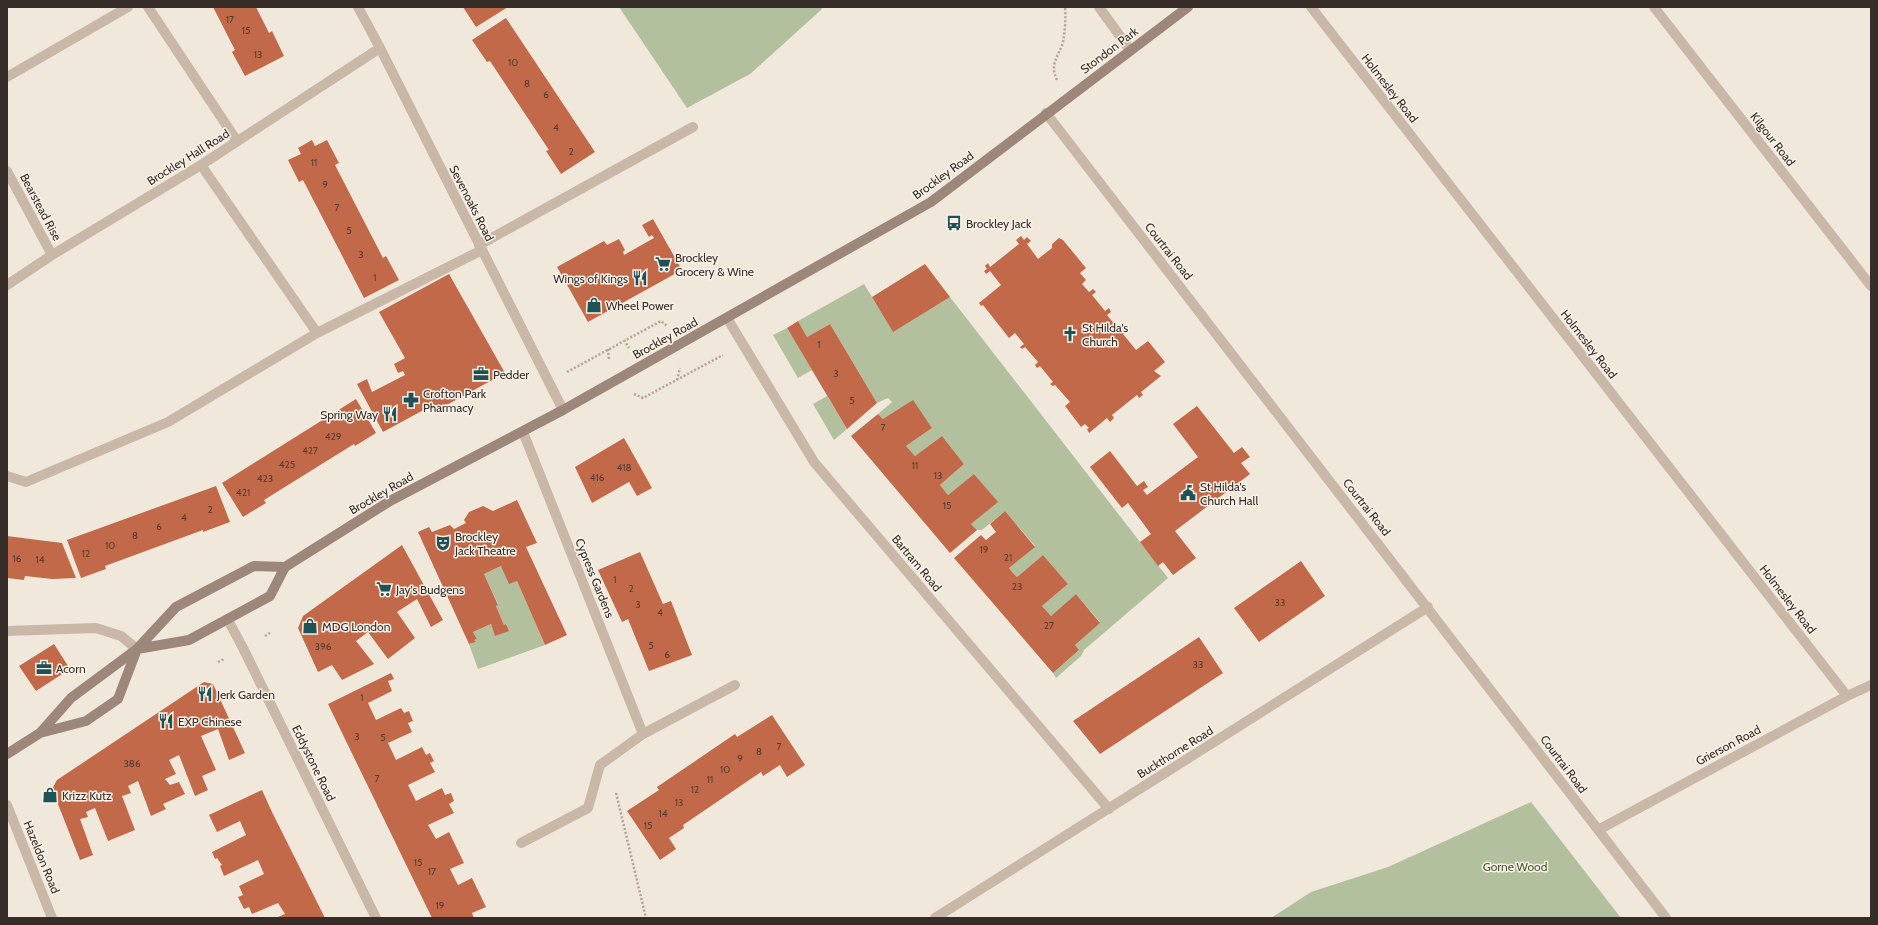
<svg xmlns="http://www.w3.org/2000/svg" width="1878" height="925" font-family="Cabin,sans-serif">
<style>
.green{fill:#b3c09d}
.building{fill:#c2694a}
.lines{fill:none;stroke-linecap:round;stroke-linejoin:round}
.path{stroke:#b5a293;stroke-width:2.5;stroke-dasharray:2 2;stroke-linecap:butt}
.service{stroke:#c9b8a8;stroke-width:10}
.minor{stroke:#c9b8a8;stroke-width:10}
.tertiary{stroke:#c9b8a8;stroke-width:10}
.secondary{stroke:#9d877a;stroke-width:10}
.labels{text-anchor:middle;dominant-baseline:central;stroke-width:3;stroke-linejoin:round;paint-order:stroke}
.number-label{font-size:10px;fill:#593c30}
.street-label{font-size:12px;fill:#362d28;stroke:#f9f2e8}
.poi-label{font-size:12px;fill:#362d28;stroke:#f9f2e8;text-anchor:start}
.park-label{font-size:12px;fill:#45542d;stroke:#f9f2e8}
</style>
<rect width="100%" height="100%" fill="#f1e8dc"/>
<path class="green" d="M619 7H823L821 10 750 74 687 108Z
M864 284 893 331 950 297 1168 578 1084 650 1081 656 1056 678 1053 673 1079 650 1075 645 1100 622 1076 594 1051 616 1042 606 1068 584 1043 555 1017 577 1009 568 1035 546 1005 511 982 530H977L971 524 997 502 974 474 948 495 940 485 964 464 942 436 915 456 906 446 932 428 922 414 883 419 878 414 892 402 888 398 877 403 830 324 807 337 798 321Z
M787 328 812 370 798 378 773 335Z
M827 396 847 429 834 440 813 404Z
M501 566 517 581 545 645 478 669 469 644 475 642 474 640 477 639 473 632 491 624 495 635 508 630 506 624 504 625 496 606 498 604 484 574Z
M1531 802 1621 918H1271L1311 892 1388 867Z"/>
<path class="building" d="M213 7H256L269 33 272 31 284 56 245 76 232 52 235 50Z
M463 7H508L476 27Z
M506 18 595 152 561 174 546 151 549 150 533 126 490 61 487 62 472 40Z
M312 140 315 146 327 140 339 163 335 165 383 258 386 256 399 280 364 298 303 180 299 182 288 160 301 154 298 148Z
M653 219 682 270 588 322 557 267 604 241 607 245 619 239 625 250 623 252 624 255 654 238 652 235 649 237 642 225Z
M1021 236 1024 240 1027 237 1031 241 1027 244 1038 259 1052 248V244L1059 238 1063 240 1086 268 1080 273 1086 280 1082 284 1089 292 1093 289 1096 292 1092 295 1105 311 1109 308 1111 312 1107 315 1120 331 1124 328 1127 331 1123 334 1136 350 1148 341 1165 362 1154 371 1161 376 1141 392 1143 395 1139 398 1137 395 1112 415 1114 418 1110 422 1107 418 1089 433 1087 429 1089 428 1085 424 1081 427 1065 406 1070 402 1055 385 1053 386 1050 384 1053 382 1040 366 1037 368 1035 365 1038 362 1025 347 1022 349 1020 347 1024 344 1015 333 1009 338 983 305 981 306 979 303 1001 285 990 271 986 274 984 271 987 269 985 266 988 263 990 267 1019 244 1016 240Z
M925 264 950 297 893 332 872 297Z
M449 274 505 373 434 412 431 406 383 432 357 384 367 379 372 392 405 375 403 371 398 373 394 364 405 358 379 312Z
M798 321 807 337 830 324 877 403 847 429 787 328Z
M356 399 376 433 355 446 354 444 264 500 266 503 243 517 222 483Z
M913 400 932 428 906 446 915 456 942 436 964 464 940 485 948 495 974 474 998 502 971 524 977 530 950 553 851 436 878 414 883 419Z
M1197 406 1234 453 1242 447 1250 457 1241 463 1250 474 1175 531 1196 558 1173 575 1163 562 1158 566 1140 542 1151 534 1128 503 1122 508 1090 467 1110 451 1137 486 1144 481 1148 487 1143 490 1147 495 1198 457 1173 424Z
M624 438 652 488 637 496 629 482 592 503 575 467Z
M216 486 230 522 203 532V530L105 566 106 569 81 578 67 540Z
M517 500 537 543 526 547 567 635 545 645 517 581 509 584 501 566 484 574 498 605 496 606 504 625 506 624 509 631 495 636 491 624 473 632 477 639 474 640 476 642 469 644 418 532 429 527 432 532 450 525 454 529 466 523 464 520 469 512 483 506 493 511Z
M1005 511 1035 547 1009 568 1013 573 1017 577 1043 555 1068 584 1042 606 1051 616 1076 594 1100 623 1075 645 1079 650 1053 673 954 558 981 535 986 540 996 532 990 524Z
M7 536 62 543 76 578 52 579 25 576 24 580 7 578Z
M402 545 443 620 431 627 417 599 397 612 415 638 388 659 368 632 356 641 374 664 342 680 332 665 318 672 298 628 303 616Z
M640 552 663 604 671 601 692 655 649 671 628 619 622 622 598 570Z
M1301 561 1325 596 1259 642 1234 608Z
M1199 637 1223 673 1100 754 1073 721Z
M54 644 70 669 36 691 19 666Z
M391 673 394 679 388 681 392 691 368 703 376 720 401 708 404 713 409 711 413 721 408 723 412 732 388 743 396 760 422 747 426 755 430 753 434 761 430 763 435 772 408 785 416 801 442 788 445 795 451 793 454 801 449 804 454 813 428 825 436 839 449 832 464 863 450 869 458 885 472 878 486 907 472 913 474 918H432L328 704Z
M204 682 213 684 245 753 229 760 218 729 201 736 216 770 202 776 208 790 195 796 179 755 169 760 176 774 165 779 170 785 179 782 185 794 163 804 166 809 151 816 138 781 128 786 131 793 122 796 135 830 108 841 95 808 86 812 88 817 80 819 93 855 80 860 52 789 57 780Z
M772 715 805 765 787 777 780 765 763 776 761 772 683 825 684 828 669 838 676 849 660 860 627 811 659 790 657 787 735 734 737 737Z
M262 790 272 812 325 918H276L285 914 278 903 252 914 249 907 244 909 238 897 243 895 239 886 264 874 258 860 224 876 220 866 222 865 217 858 215 859 212 852 246 835 240 821 217 832 209 815Z"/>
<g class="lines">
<path class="path" d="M1057 80C1049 64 1059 56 1063 42 1065 31 1066 17 1065 7
M624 340 629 348
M608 349 609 360
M567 372 661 321 667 326
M677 380 680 368
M634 394 643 398 723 355
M265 636 270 633
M218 662 224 659
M616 793 646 918"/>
<path class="service" d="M148 7 237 141
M7 77 128 7
M201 165 317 333
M479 245 693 127
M7 476 26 482 168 422 317 333 482 250"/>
<path class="minor" d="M358 7 380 48 563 410
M1099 7 1130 50
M1311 7 1847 696
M1654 7 1871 286
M1046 113 1666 918
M7 171 52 255
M7 285 52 255 201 165 380 48
M727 318 814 462 1109 809
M523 432 643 734 735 685
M228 620 243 648 376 918
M7 805 52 918
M1598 830 1847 696 1871 685
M521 843 588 808 600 765 643 734
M935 918 1428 607"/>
<path class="tertiary" d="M7 631 96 628 121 636 137 649"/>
<path class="secondary" d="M137 649 189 640 270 596 285 567 390 501 563 410 931 202 1188 7
M40 733 71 698 137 649 176 607 254 566 285 567
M7 754 40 733 86 721 118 699 137 649"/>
</g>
<defs>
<symbol id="bus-bare" viewBox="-9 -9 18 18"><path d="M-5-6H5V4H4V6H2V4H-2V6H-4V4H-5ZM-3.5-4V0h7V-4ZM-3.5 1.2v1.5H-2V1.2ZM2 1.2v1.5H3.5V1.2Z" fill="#1f5256" stroke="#f9f2e8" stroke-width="2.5" paint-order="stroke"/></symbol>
<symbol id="supermarket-bare" viewBox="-9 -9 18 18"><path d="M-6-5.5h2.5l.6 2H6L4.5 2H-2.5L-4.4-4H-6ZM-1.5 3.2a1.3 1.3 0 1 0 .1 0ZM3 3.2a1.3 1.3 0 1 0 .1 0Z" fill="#1f5256" stroke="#f9f2e8" stroke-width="2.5" paint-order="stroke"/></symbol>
<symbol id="restaurant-bare" viewBox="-9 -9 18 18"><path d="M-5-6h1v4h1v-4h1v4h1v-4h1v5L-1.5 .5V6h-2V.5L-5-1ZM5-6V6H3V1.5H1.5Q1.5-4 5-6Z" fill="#1f5256" stroke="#f9f2e8" stroke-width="2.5" paint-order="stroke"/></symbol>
<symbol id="shop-bare" viewBox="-9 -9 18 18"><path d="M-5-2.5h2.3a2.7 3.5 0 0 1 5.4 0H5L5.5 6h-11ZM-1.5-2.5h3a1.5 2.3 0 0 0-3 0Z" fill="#1f5256" stroke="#f9f2e8" stroke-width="2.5" paint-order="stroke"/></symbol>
<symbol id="church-bare" viewBox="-9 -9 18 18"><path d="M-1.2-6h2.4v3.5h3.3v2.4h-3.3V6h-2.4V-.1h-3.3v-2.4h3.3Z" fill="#1f5256" stroke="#f9f2e8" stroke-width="2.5" paint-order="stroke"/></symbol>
<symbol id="office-bare" viewBox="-9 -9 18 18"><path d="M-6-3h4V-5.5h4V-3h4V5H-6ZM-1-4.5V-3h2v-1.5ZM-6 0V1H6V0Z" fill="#1f5256" stroke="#f9f2e8" stroke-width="2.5" paint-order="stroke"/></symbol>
<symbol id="pharmacy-bare" viewBox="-9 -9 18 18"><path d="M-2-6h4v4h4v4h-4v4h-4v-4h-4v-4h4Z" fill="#1f5256" stroke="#f9f2e8" stroke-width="2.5" paint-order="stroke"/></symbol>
<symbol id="civic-bare" viewBox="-9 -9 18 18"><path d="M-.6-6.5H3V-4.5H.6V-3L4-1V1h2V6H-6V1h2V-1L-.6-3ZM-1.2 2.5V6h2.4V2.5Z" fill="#1f5256" stroke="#f9f2e8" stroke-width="2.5" paint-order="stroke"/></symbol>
<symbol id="theatre-bare" viewBox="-9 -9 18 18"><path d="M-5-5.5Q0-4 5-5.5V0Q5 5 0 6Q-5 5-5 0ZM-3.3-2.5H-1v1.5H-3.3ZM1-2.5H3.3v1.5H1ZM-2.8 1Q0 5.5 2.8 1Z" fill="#1f5256" stroke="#f9f2e8" stroke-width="2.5" paint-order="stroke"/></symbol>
</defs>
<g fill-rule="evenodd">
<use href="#bus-bare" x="943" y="212" width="22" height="22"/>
<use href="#supermarket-bare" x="652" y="253" width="22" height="22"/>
<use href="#restaurant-bare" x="629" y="267" width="22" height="22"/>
<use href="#shop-bare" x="583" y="294" width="22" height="22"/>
<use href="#church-bare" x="1059" y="323" width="22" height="22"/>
<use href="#office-bare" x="470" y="363" width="22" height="22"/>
<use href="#pharmacy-bare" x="400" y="389" width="22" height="22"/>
<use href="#restaurant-bare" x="379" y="403" width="22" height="22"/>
<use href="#civic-bare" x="1177" y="482" width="22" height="22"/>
<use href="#theatre-bare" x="432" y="532" width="22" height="22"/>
<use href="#supermarket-bare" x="373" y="578" width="22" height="22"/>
<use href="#shop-bare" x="299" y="615" width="22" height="22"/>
<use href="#office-bare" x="33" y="657" width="22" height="22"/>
<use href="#restaurant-bare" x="194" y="683" width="22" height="22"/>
<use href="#restaurant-bare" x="155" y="710" width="22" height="22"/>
<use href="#shop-bare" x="39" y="784" width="22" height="22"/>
</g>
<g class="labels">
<g class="number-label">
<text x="230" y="19">17</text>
<text x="246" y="30">15</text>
<text x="258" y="54">13</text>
<text x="513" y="62">10</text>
<text x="527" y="83">8</text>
<text x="546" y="94">6</text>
<text x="556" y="127">4</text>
<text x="571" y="151">2</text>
<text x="314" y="162">11</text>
<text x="325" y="184">9</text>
<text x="337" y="207">7</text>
<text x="349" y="230">5</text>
<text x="361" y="254">3</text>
<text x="375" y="277">1</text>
<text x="819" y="344">1</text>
<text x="836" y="373">3</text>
<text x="852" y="400">5</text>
<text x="883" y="427">7</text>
<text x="333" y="436">429</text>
<text x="310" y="450">427</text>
<text x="287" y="464">425</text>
<text x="915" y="465">11</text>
<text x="624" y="467">418</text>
<text x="938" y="475">13</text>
<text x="597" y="477">416</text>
<text x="265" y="478">423</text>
<text x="243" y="492">421</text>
<text x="947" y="505">15</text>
<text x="210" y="509">2</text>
<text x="184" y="517">4</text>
<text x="159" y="526">6</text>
<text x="135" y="535">8</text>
<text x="110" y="545">10</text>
<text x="984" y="549">19</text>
<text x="86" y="553">12</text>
<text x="1008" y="557">21</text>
<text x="17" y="558">16</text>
<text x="40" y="559">14</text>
<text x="615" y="579">1</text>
<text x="1017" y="586">23</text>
<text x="631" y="588">2</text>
<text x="1280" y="602">33</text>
<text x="638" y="604">3</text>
<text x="660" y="612">4</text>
<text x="1049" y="625">27</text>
<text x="651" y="645">5</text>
<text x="323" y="646">396</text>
<text x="667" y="654">6</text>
<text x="1198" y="664">33</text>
<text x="362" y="697">1</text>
<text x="357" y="736">3</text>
<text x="383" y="737">5</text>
<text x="779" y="746">7</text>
<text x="759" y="751">8</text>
<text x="740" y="758">9</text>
<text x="132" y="763">386</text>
<text x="725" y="769">10</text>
<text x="377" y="778">7</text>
<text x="710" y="779">11</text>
<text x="695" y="789">12</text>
<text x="679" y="802">13</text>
<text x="663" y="813">14</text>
<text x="648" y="825">15</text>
<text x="418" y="862">15</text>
<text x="432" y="871">17</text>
<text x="440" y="905">19</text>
</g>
<g class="street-label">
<text transform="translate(1109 50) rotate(-37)">Stondon Park</text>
<text transform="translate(1390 88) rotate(52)">Holmesley Road</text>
<text transform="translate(1773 139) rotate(52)">Kilgour Road</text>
<text transform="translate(188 157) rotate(-32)">Brockley Hall Road</text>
<text transform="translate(943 175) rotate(-36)">Brockley Road</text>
<text transform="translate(472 203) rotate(63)">Sevenoaks Road</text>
<text transform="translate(41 207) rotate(62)">Bearstead Rise</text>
<text transform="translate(1169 251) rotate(52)">Courtrai Road</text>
<text transform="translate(665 338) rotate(-29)">Brockley Road</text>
<text transform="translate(1589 344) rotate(52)">Holmesley Road</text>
<text transform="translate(381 493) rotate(-30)">Brockley Road</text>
<text transform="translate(1367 507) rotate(52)">Courtrai Road</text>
<text transform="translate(917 563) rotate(50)">Bartram Road</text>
<text transform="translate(595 578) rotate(68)">Cypress Gardens</text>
<text transform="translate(1788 599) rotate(52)">Holmesley Road</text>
<text transform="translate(1728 745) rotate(-28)">Grierson Road</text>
<text transform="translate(1175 752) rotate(-32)">Buckthorne Road</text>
<text transform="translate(314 763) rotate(64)">Eddystone Road</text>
<text transform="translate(1564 764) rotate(53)">Courtrai Road</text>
<text transform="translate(42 857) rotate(68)">Hazeldon Road</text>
</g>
<g class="poi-label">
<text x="966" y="223">Brockley Jack</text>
<text x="675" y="257">Brockley<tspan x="675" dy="14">Grocery &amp; Wine</tspan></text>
<text x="628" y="278" text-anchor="end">Wings of Kings</text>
<text x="606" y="305">Wheel Power</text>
<text x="1082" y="327">St Hilda's<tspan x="1082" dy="14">Church</tspan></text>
<text x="493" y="374">Pedder</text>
<text x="423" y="393">Crofton Park<tspan x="423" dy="14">Pharmacy</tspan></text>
<text x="378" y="414" text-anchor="end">Spring Way</text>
<text x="1200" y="486">St Hilda's<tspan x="1200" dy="14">Church Hall</tspan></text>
<text x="455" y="536">Brockley<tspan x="455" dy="14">Jack Theatre</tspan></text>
<text x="396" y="589">Jay's Budgens</text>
<text x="322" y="626">MDG London</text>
<text x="56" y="668">Acorn</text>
<text x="217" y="694">Jerk Garden</text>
<text x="178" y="721">EXP Chinese</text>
<text x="62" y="795">Krizz Kutz</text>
</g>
<g class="park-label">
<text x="1515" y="866">Gorne Wood</text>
</g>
</g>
<rect width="1878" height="925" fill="none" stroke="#362d28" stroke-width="16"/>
</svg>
